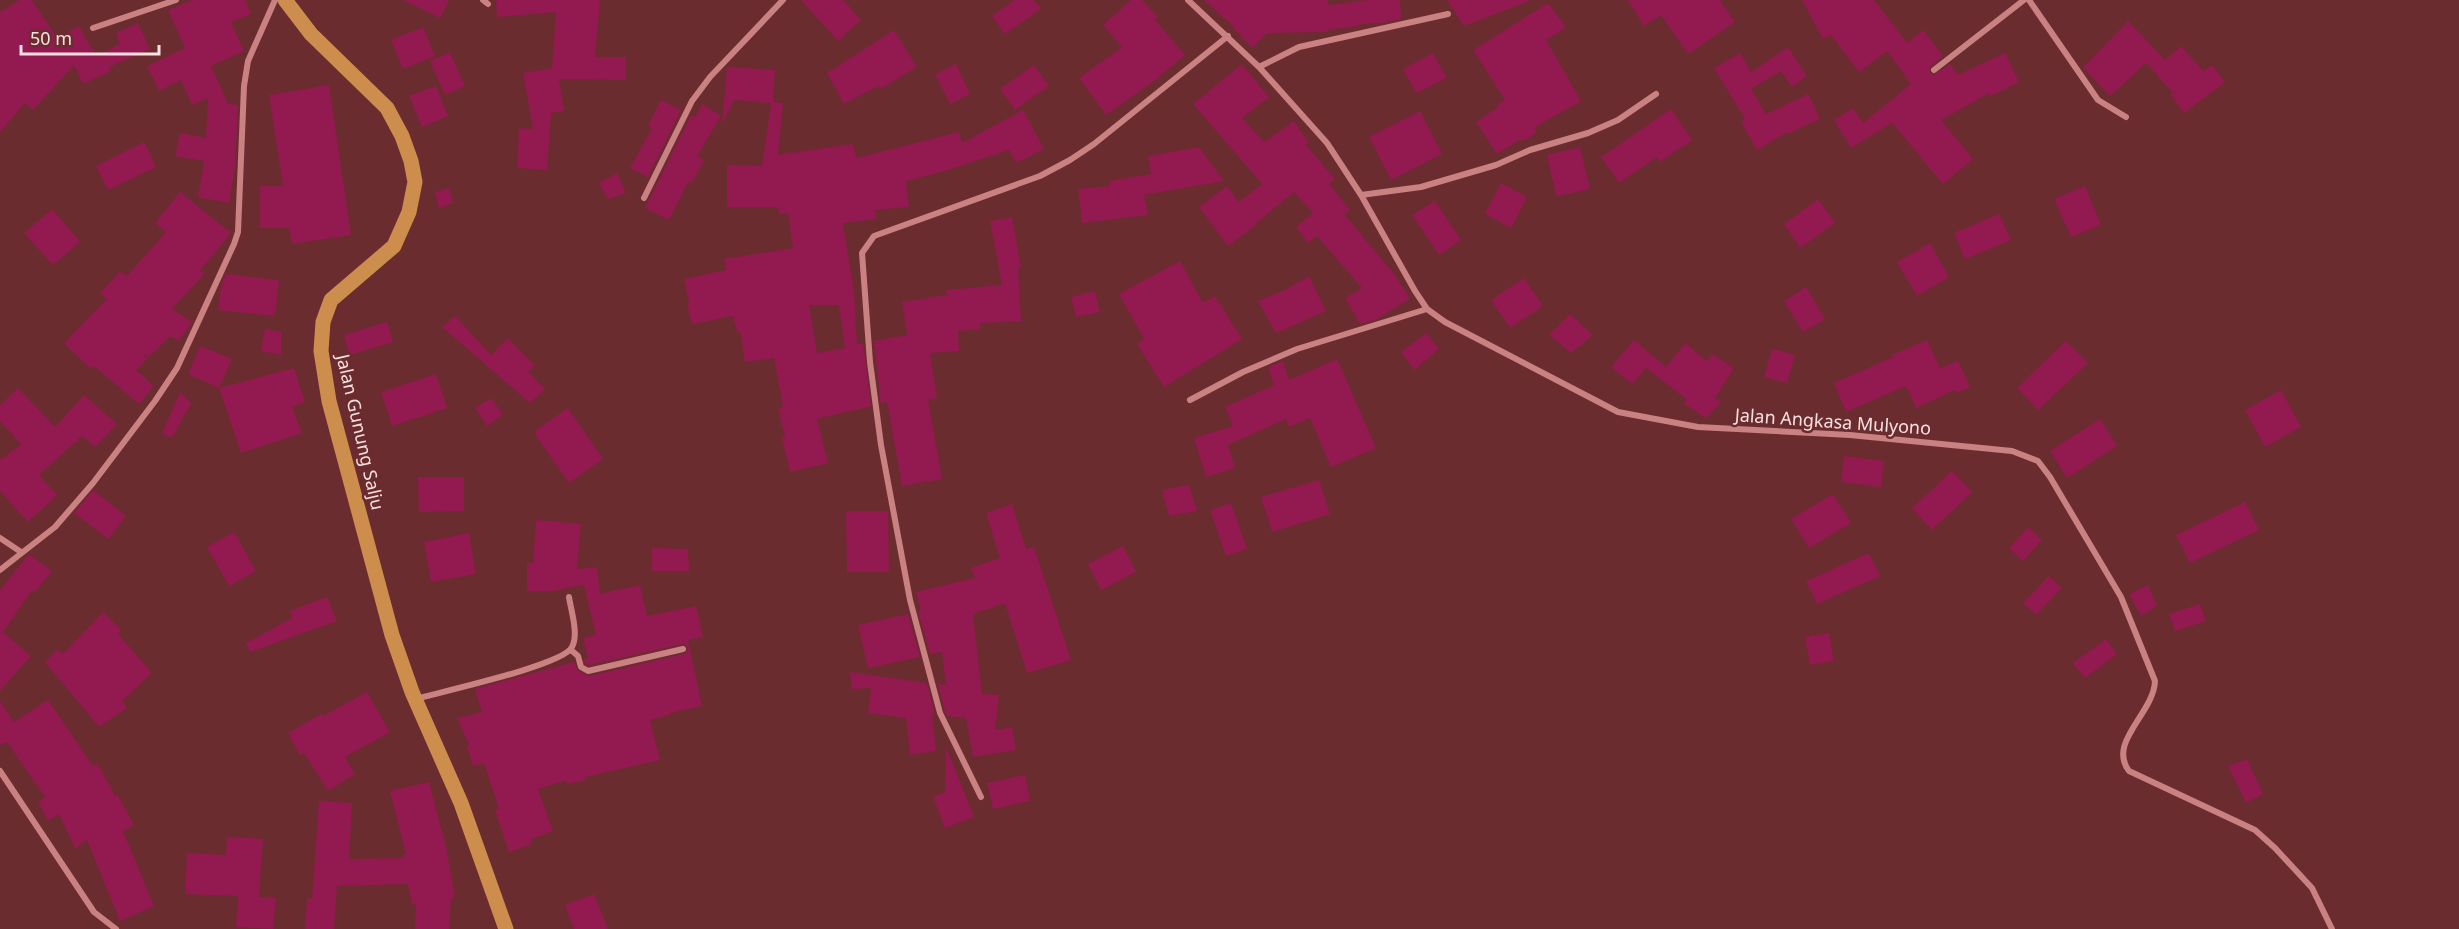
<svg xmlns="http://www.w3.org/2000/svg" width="2459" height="929" font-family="'Noto Sans',sans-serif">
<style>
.building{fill:#931951;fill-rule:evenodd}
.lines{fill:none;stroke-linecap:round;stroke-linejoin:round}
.street{stroke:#ca8182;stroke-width:6}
.primary{stroke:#cd8e4d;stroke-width:15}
.labels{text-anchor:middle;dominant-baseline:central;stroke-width:5;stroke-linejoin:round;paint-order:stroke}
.street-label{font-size:18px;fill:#fae1e1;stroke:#6b2c2f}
</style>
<rect width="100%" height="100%" fill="#6b2c2f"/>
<path class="building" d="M19 0H32L57 38 79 26 96 56 120 44 116 33 138 23 150 49 109 67 111 71 83 84 74 65 33 110 25 103 0 132V12Z
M192 0H245L251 14 231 22 244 51 211 66 228 104 238 105 235 167 229 203 198 197 204 161 175 156 180 133 206 138 208 98 192 105 181 80 159 91 147 66 185 48 168 10Z
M403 0H449L440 18Z
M496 0H600L595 57H626V80L559 79 564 111 551 113 547 170 517 168 519 128 533 129 523 73 552 68 556 12 497 17Z
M801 0H843L861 20 838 41Z
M1014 0H1034L1041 9 1005 34 992 16Z
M1131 0H1142L1158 17 1155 20 1185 55 1154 81 1106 115 1079 78 1122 47 1103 25Z
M1204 0H1328V5L1368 0H1400L1401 19 1381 23 1359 24V26L1328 30V32L1267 33 1252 48 1233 28 1234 27Z
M1447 0H1529V1L1464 26Z
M1628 0H1720L1735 22 1688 54 1661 15 1644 26Z
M1802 0H1874L1907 43 1923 30 1943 56 1929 68 1930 73 1933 75 1950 64 1958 75 2005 53 2019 82 1991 96 1989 93 1941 120 1973 159 1943 184 1892 123 1851 148 1834 120 1853 108 1863 123 1911 84 1887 51 1859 72 1831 35 1823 39Z
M1548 3 1566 27 1546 40 1581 101 1535 127 1536 133 1525 140H1519L1497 154 1476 122 1498 107 1496 105 1505 100 1473 50Z
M2128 21 2165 60 2181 46 2203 71 2212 65 2225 82 2184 113 2171 95 2173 93 2146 63 2110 96 2083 68Z
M423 27 435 56 403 69 391 40Z
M894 30 917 67 880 89 878 86 844 104 827 73Z
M1788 47 1807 76 1792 87 1781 71 1751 89 1766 114 1808 94 1820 119 1787 134V132L1757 150 1741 122 1745 119 1714 68 1740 53 1751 72Z
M450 52 465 86 445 95 430 61Z
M1433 53 1447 78 1416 93 1403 69Z
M956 64 970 94 950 104 935 74Z
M1242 64 1269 97 1242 118 1264 142 1294 121 1309 143 1306 145 1335 179 1329 184 1350 210 1344 214 1395 275 1410 299 1375 320 1360 324 1345 298 1362 288 1317 236 1308 243 1296 227 1313 213 1294 192 1255 224 1256 225 1228 246 1199 207 1227 186 1239 202 1262 184 1193 104Z
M1034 65 1049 86 1015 110 1000 89Z
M727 67 775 70 773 102 783 103 778 155 852 144 857 158 959 132 962 143 1023 110 1044 149 1016 163 1009 150 945 171 906 181 909 207 875 210 876 219 843 223 854 292 857 344 863 343 871 406 817 419 828 463 790 472 782 438 785 437 778 408 783 407 774 358 745 362 740 331 737 332 733 316 692 324 687 304 689 303 684 279 726 270 724 259 793 248 788 213 779 214 778 207H727V165L762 166 771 103 734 100 722 124ZM809 305H839L845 348 817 353Z
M329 85 351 235 292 244 289 228H260V186H283L269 95Z
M436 86 448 116 422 127 409 96Z
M661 100 681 110 648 177 630 168 652 128 648 126Z
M702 104 721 116 697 156 704 160 692 183 688 182 669 220 645 208 691 115 695 117Z
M1671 109 1692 140 1660 162 1657 157 1619 183 1601 157Z
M1420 111 1442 154 1391 180 1369 137Z
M144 142 156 167 108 190 96 166Z
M1199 147 1224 181 1144 195 1148 215 1082 223 1078 189 1110 186 1109 181 1151 174 1148 156Z
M1580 147 1590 189 1556 196 1547 155Z
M617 173 626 193 608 199 599 183Z
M1501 183 1527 197 1511 228 1485 214Z
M2085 186 2101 225 2071 237 2054 199Z
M449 188 453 203 439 208 435 192Z
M180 192 231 233 200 271 206 272 172 309 192 322 179 341 170 336 149 357 143 354 147 359 136 370 154 386 139 404 94 366 91 369 64 343 107 299 100 293 121 271 127 276 166 232 155 223Z
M1818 199 1835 223 1800 248 1784 224Z
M1435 201 1461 240 1439 255 1412 215Z
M52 209 80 242 53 265 24 233Z
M1999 214 2011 240 1965 259 1954 233Z
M1012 217 1021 267H1018L1021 321 980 323V329L958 331 959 351 930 353 937 398 928 399 942 479 902 486 887 402 881 404 874 341 907 335 902 302 947 295 946 290 1002 285 990 221Z
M1930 243 1949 277 1917 296 1897 262Z
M1180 261 1203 303 1215 296 1242 339 1164 387 1137 344 1144 339 1119 294Z
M226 274 279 280 275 316 218 310 221 286Z
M1309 276 1326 311 1276 333 1258 301 1285 290Z
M1524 278 1543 306 1510 328 1491 300Z
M1806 287 1825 319 1803 332 1784 301Z
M1095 291 1100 312 1076 317 1071 297Z
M1570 314 1593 335 1571 353 1549 335Z
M455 316 491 355 508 338 535 366 528 372 545 389 530 403 442 327Z
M387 322 393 342 349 355 344 335Z
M265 329 281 332V355L261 351Z
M1426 333 1439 349 1414 370 1401 352Z
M1634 340 1666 367 1685 343 1707 361 1712 354 1734 368 1715 398 1721 402 1706 418 1683 403 1686 399 1646 368 1632 384 1611 367Z
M1927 340 1940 368 1958 361 1970 387 1957 393 1955 390 1916 408 1906 386 1846 412 1834 383 1893 357 1892 355Z
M2066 341 2088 363 2038 410 2017 388Z
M200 346 232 359 219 388 188 374Z
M1772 349 1795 355 1787 383 1764 377Z
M1337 359 1376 448 1331 467 1310 418 1288 427 1286 419 1228 445 1235 468 1206 477 1194 438 1233 426 1225 407 1274 385 1268 367 1283 361 1289 380Z
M294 368 305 402 292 407 302 433 241 453 219 388Z
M436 374 447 408 392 426 381 392Z
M18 388 55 427 84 395 117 424 95 447 82 436 39 475 57 495 28 522 0 491V460L21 444 0 421V405Z
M2281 390 2301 427 2265 447 2245 410Z
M180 392 191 403 172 438 162 433Z
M491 398 503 415 487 426 475 408Z
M568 408 603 459 569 483 536 436V430Z
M2100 419 2117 446 2067 478 2050 451Z
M1844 456 1884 461 1881 487 1841 482Z
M1952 471 1972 492 1932 530 1912 508Z
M418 477H464V511L419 512Z
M1319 480 1330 514 1272 532 1261 497Z
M1189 485 1197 511 1169 516 1162 490Z
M93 490 126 516 108 539 74 513Z
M1833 494 1851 523 1809 548 1791 519Z
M2245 502 2259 530 2190 563 2176 535Z
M1231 503 1247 549 1226 556 1210 510Z
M1012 504 1026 549 1034 547 1071 660 1027 673 1005 603 973 614 982 694 999 695 995 730 1012 727 1016 750 973 757 966 718 947 716 945 711 938 684 946 685 942 652 930 654 918 611H921L916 592 975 578 971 568 1000 558 986 513Z
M846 511H888L889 572H847Z
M536 520 581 524 577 569 597 567 600 594 640 585 647 616 696 606 703 637 688 640 702 706 670 713V715L650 720 660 760 585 777 586 780 567 784 566 780 538 789 553 831 531 839 532 844 509 852 495 810 499 809 484 763 473 766 467 746 469 745 457 718 482 712 475 689 574 662 578 671 589 676 684 654 688 650 686 645 682 644 589 665 585 664 584 659H588L583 638 596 635 584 585 552 591H527V563H533Z
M2028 527 2042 540 2023 561 2009 548Z
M234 532 256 571 229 586 207 547Z
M469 533 476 574 431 582 424 542Z
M1123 546 1136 572 1101 590 1088 564Z
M652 548 688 549 689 571H652Z
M1869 553 1880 576 1817 604 1806 581Z
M29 554 52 571 35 592 32 590 3 632 31 656 0 691V590Z
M2049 576 2062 588 2036 615 2023 603Z
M2148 585 2157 606 2141 616 2129 594Z
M327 597 337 621 250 652 246 643 292 618 290 611Z
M2200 604 2206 621 2175 631 2169 614Z
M103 612 121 630 118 634 152 673 122 701 127 708 99 727 45 662 58 649 63 654Z
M908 614 920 657 868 668 858 625Z
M1829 633 1834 661 1810 665 1805 637Z
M2106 639 2117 654 2085 678 2073 663Z
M850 672 927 683 935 715 932 714 936 751 910 755 906 718 868 713 871 688 852 689Z
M367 692 390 732 345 757 355 774 328 791 304 753 300 755 288 733 321 714 323 716Z
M48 700 93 766 98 764 115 796 118 795 134 826 123 831 154 906 120 921 87 840 75 848 59 814 48 821 38 802 45 797 7 742 0 745V701L14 722Z
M946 747 974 817 945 828 933 797 945 792Z
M2247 759 2263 794 2246 803 2228 766Z
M1025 775 1030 801 993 809 987 783Z
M429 782 446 847 455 897 451 898 449 929H415L416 904H412L408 884 337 886 334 929H305L307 899H312L319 801 352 803 349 859 404 858 403 854H406L390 791Z
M227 837 263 839 259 897 276 898 273 929 236 927 238 896 185 894 187 853 226 855Z
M594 894 608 929H574L565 905Z"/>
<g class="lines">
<path class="street" d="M483 0 488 4
M1188 0 1259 67 1327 143 1361 195 1415 291 1427 309 1445 322 1618 412 1698 427 1850 435 2012 451 2038 461 2050 477 2121 597 2155 681C2154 713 2107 742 2129 771L2255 830 2275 848 2312 888 2332 929
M2029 0 2098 100 2126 117
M93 28 176 0
M1259 67 1299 47 1448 14
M1934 70 2024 0
M1361 195 1421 187 1496 165 1530 150 1588 133 1618 120 1656 94
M644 198 692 101 710 77 783 0
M1190 400 1243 372 1297 349 1427 309
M0 538 21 552
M0 570 55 527 93 483 155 401 177 368 234 244 238 232 244 86 248 61 275 0
M571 650 578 656 581 667 588 671 683 649
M416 699C440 692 564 665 572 647 579 634 571 611 569 597
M0 771 94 912 116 929
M981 797 940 713 910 600 881 445 870 362 862 253 874 236 1040 176 1070 160 1094 144 1228 36"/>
<path class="primary" d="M285 0 311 34 387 108 402 136 411 161 415 182 409 212 394 246 331 300 323 322 321 351 329 401 392 635 412 692 461 803 506 929"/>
</g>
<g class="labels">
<g class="street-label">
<text transform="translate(1833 421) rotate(4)">Jalan Angkasa Mulyono</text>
<text transform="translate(361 432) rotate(77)">Jalan Gunung Salju</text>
</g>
</g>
<path d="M21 45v9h138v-9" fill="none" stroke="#fae1e1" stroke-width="3"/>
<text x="30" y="45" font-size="18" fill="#fae1e1" stroke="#6b2c2f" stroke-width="4.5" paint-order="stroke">50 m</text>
</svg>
